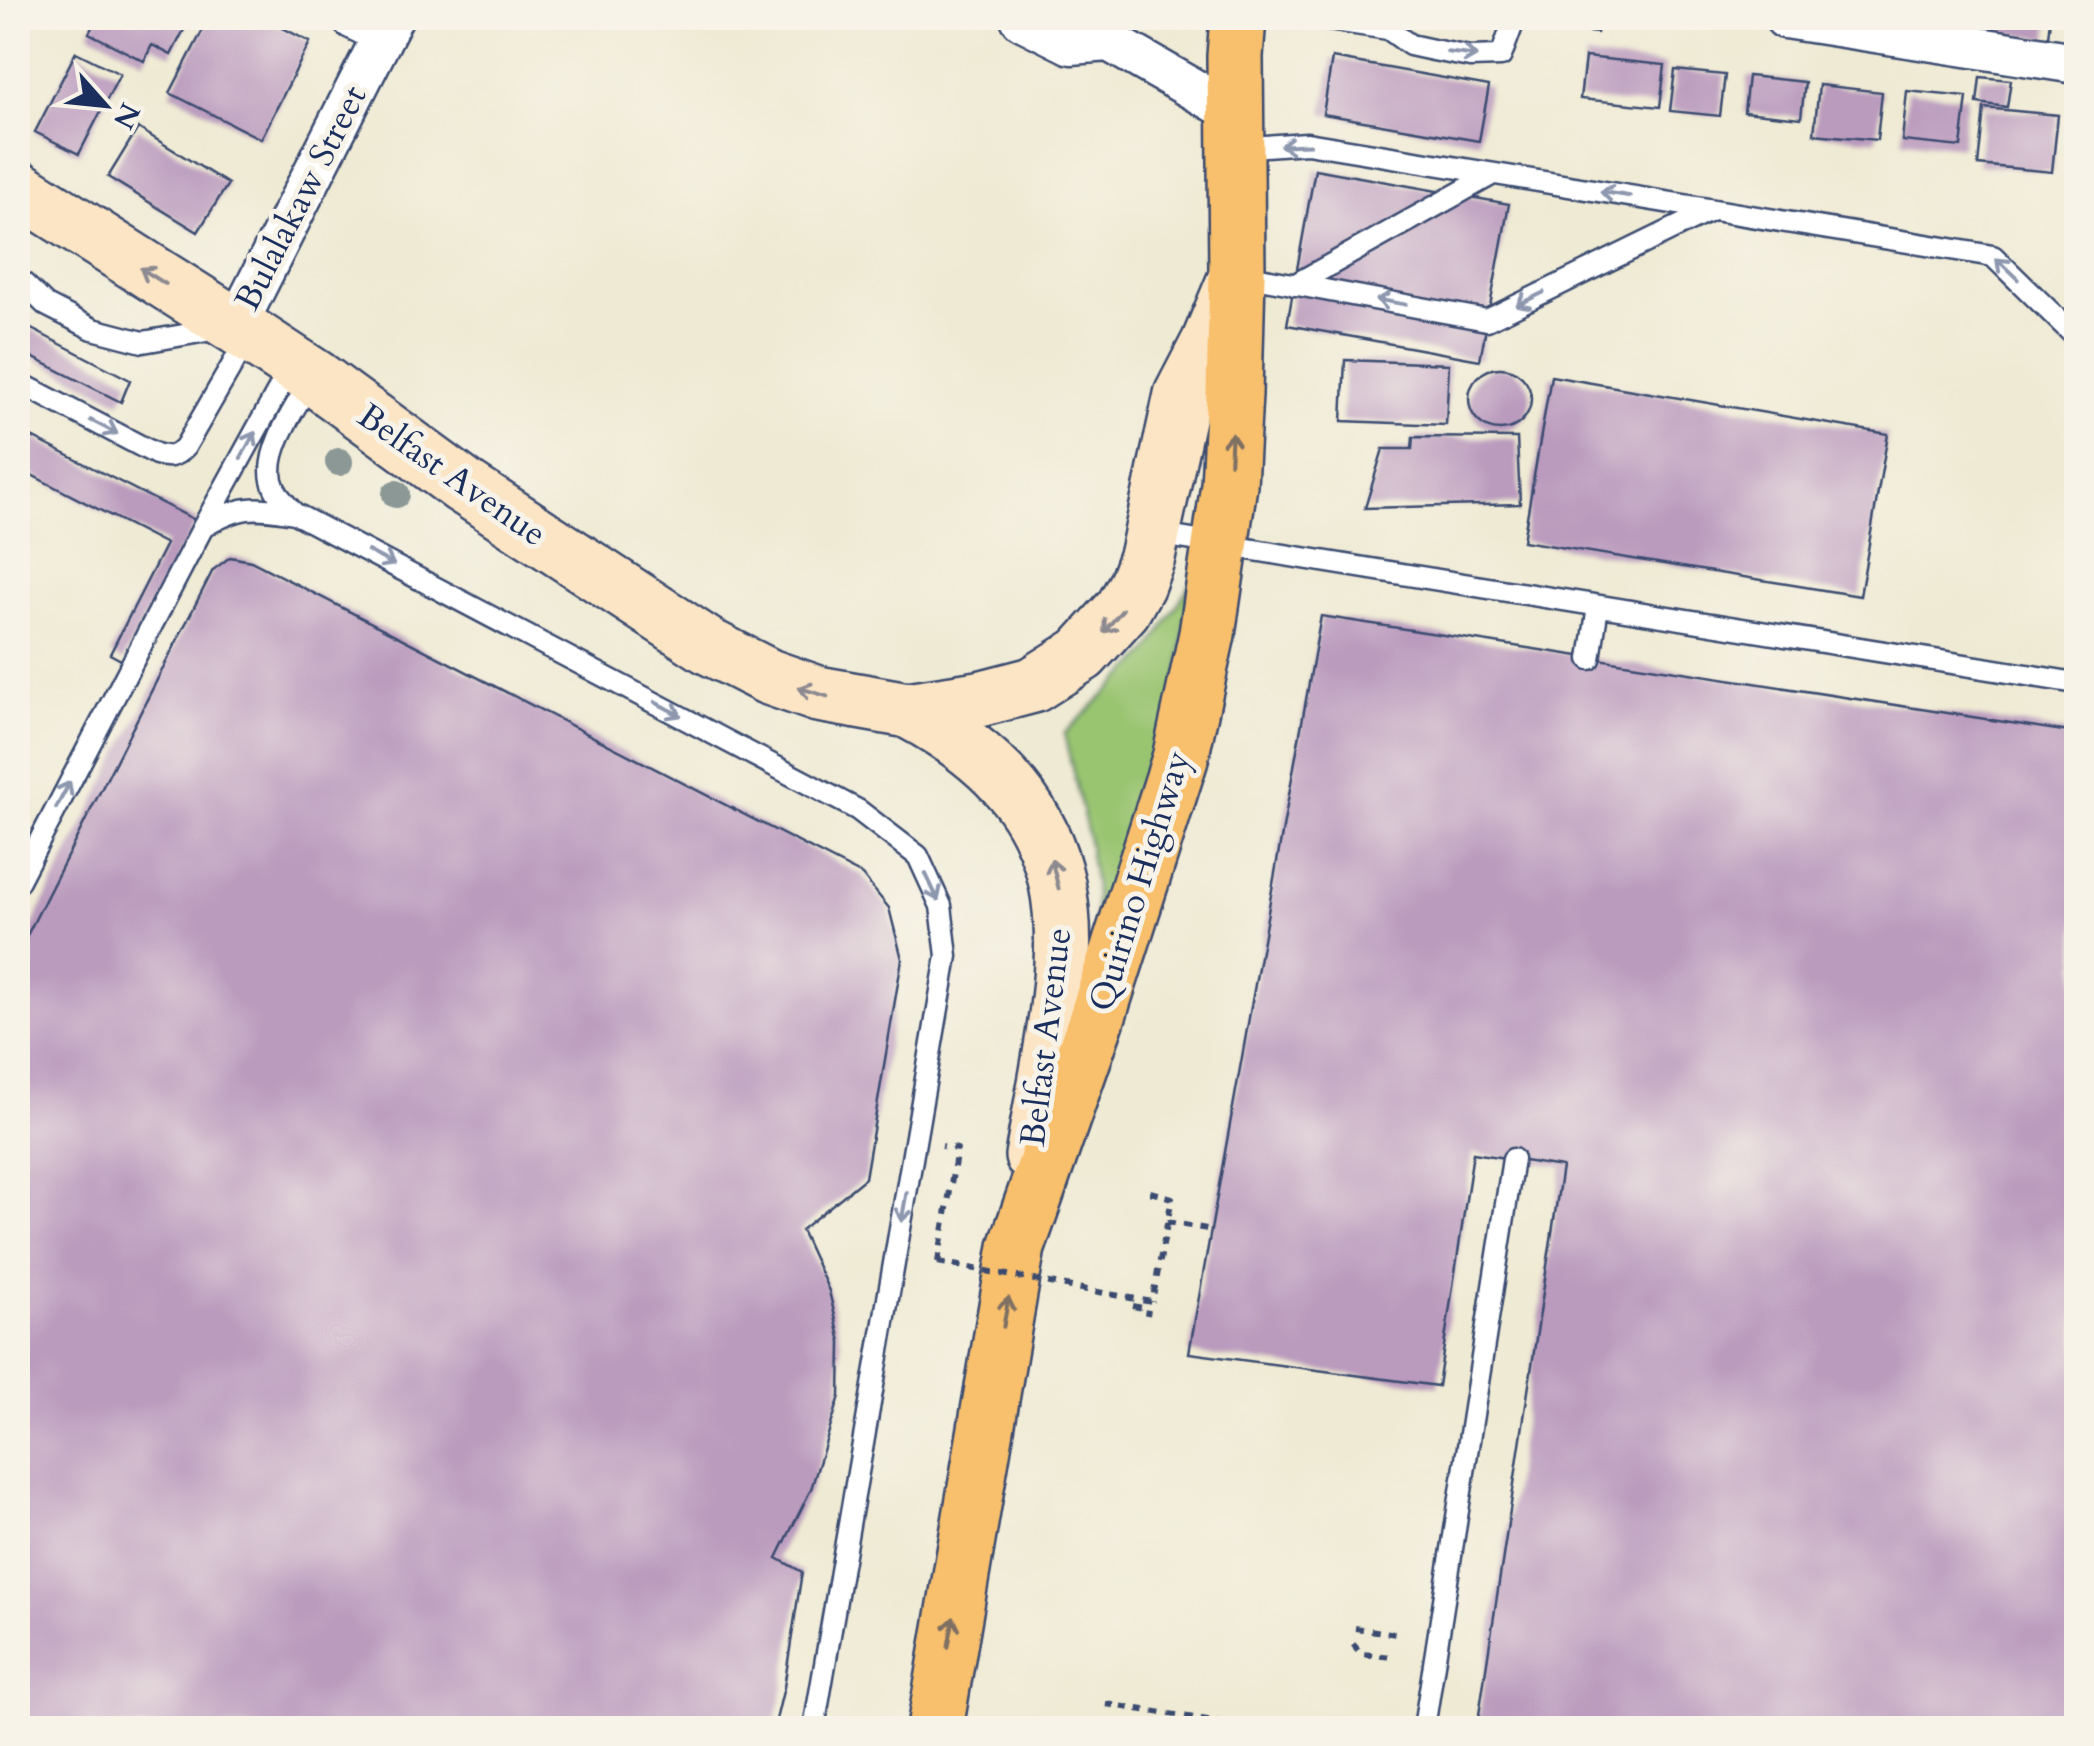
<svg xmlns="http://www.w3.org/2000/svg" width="2094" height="1746" font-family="Cardo,serif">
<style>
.green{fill:#99c470;stroke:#5a7a67;stroke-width:2.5}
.building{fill:#ba9abd}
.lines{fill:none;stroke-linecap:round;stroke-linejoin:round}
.service-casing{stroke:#3b4b70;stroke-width:25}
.minor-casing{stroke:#3b4b70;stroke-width:45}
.secondary-casing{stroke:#3b4b70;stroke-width:60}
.primary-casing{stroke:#3b4b70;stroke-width:60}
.path{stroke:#3b4b70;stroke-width:6;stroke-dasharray:8 8;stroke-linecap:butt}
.service{stroke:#fff;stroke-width:20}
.minor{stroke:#fff;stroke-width:40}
.secondary{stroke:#fce5c4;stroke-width:55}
.primary{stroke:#f8bf6c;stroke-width:55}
.path-bridge{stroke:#3b4b70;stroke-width:6;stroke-dasharray:8 8;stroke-linecap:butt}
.tree{fill:#8b9895}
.oneway{stroke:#8d97ae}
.oneway2{stroke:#8c8a91}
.oneway3{stroke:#7e7064}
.labels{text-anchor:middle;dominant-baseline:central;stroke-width:10;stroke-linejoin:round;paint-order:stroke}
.street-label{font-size:35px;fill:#1b2f5e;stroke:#f7f3e8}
</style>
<rect width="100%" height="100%" fill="#f7f3e8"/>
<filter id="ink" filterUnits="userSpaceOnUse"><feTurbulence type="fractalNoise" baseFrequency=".01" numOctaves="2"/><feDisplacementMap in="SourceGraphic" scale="20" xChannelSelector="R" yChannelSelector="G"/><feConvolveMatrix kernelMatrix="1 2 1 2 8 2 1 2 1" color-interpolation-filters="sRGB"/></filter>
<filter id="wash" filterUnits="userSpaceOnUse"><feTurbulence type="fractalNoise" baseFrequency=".0048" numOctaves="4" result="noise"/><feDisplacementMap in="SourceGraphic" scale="40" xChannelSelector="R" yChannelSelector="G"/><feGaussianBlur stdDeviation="2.25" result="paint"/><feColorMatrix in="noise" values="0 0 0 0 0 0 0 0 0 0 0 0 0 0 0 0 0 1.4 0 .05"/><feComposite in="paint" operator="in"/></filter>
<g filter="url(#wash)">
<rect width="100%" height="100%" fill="#efead3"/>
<path class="green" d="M1190 584 1167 763 1094 945 1096 895 1086 827 1064 734 1148 653Z"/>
<g id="blocks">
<path class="building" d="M97 18H190L171 55 152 45 144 61 89 33Z
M209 18H263L310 42 261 139 170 93Z
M1531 18H1599L1597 33 1530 26Z
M1937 18H1980V25L1937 20Z
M1995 18H2050L2048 38 1994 32Z
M76 52 120 74 79 154 35 132Z
M1585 57 1665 65 1660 107 1580 99Z
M1332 58 1489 86 1479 141 1323 114Z
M1675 70 1725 75 1720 116 1670 111Z
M1748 76 1805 82 1801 118 1744 112Z
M1980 77 2011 80 2007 107 1977 103Z
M1819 85 1882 92 1877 140 1814 134Z
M1907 91 1967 97 1961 147 1902 141Z
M1984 108 2058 115 2052 172 1978 165Z
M138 128 228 184 198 232 108 177Z
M2074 155H2076V182L2071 181Z
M1315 169 1509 204 1480 360 1287 325Z
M18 322 130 380 121 402 18 350Z
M1345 360 1449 364 1446 425 1342 421Z
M1469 399a31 31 0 1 1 62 0a31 31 0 1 1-62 0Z
M1551 376 1888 434 1860 596 1523 541Z
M18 430 197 521 182 551 180 549 123 661 110 654 166 544 18 468Z
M1413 437 1517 438 1520 504 1365 508 1383 449H1412Z
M230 557 251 561 862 875 889 908 902 959 865 1178 801 1230 829 1291 841 1342 840 1396 811 1489 777 1558 802 1572 784 1687 774 1728H18V953L213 570Z
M1321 616 2076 733V1654L2065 1728H1477L1562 1167 1473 1153 1438 1386 1189 1353Z"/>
</g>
</g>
<g filter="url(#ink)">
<use href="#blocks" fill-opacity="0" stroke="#3b4b70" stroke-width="2.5"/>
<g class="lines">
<defs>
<path id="service" d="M1315 18 1388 29 1410 45 1433 50 1470 57 1501 56 1515 18
M1236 148 1307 143 1993 256 2076 337
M1238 274 1487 320 1712 210
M18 278 46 305 93 329 143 342 224 328
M1294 285 1493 174
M18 382 156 454C169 458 175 457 185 447L249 336
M294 513C285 503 275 494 272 480 265 448 298 404 313 377
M203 527C241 505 252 506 294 513L858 810 918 856 941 906 947 956 814 1728
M1155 534 2076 683
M1590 659 1598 606
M18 882 203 527 292 365
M1424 1728 1513 1159"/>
<path id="minor" d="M352 18 384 34
M1021 18 1023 20 1071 44 1109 41
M1094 18 1109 41 1235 113
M1785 18 2076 63
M236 326 392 18"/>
<path id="secondary" d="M18 188 250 335 314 377 463 486 708 646 769 677 818 694 908 710 979 699 1033 685 1082 654 1123 609 1137 584 1147 557 1182 395 1209 343 1237 276
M908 710C1114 819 1066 964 1033 1156"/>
<path id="primary" d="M935 1728 1017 1247 1096 1021 1180 759 1207 634 1229 485 1234 394 1237 274 1235 56 1238 18"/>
</defs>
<use href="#service" class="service-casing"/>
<use href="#minor" class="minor-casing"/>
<use href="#secondary" class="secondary-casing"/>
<use href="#primary" class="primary-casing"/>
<path class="path" d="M1150 1192 1172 1198 1152 1302
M1167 1222 1207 1229
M938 1262 957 1149 942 1146
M1133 1306 1148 1309 1147 1315
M1355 1628 1397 1634
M1353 1644 1361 1654 1392 1657
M1106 1704 1259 1728"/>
<use href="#service" class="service"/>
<use href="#minor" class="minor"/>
<use href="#secondary" class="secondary"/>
<use href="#primary" class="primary"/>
<path class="path-bridge" d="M938 1262 1152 1302"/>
</g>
<g class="tree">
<circle cx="339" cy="462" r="14"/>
<circle cx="396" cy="494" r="14"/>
</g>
<defs><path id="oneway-shaft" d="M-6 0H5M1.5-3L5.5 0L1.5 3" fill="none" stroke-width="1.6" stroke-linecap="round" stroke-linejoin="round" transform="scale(2.5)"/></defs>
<g class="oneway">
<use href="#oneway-shaft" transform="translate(1462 54) rotate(7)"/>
<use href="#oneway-shaft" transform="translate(1295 145) rotate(178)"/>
<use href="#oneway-shaft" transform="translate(1615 194) rotate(-171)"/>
<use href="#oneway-shaft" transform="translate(2007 269) rotate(-136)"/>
<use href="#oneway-shaft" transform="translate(1530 299) rotate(154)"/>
<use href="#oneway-shaft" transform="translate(1391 302) rotate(-170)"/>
<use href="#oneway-shaft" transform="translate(104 427) rotate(27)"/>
<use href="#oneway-shaft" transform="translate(248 445) rotate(-61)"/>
<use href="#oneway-shaft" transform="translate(381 558) rotate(28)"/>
<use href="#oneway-shaft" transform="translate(668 709) rotate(28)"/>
<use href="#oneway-shaft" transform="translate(63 795) rotate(-62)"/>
<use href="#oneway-shaft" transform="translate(932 887) rotate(65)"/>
<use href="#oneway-shaft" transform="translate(904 1207) rotate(100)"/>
</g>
<g class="oneway2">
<use href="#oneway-shaft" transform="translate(153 276) rotate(-148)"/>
<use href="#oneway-shaft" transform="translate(1113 621) rotate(130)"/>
<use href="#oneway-shaft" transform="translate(813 692) rotate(-163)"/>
<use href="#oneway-shaft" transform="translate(1055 874) rotate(-104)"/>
</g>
<g class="oneway3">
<use href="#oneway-shaft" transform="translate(1231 448) rotate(-87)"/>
<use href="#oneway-shaft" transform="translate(1006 1312) rotate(-80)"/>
<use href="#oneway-shaft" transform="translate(951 1632) rotate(-80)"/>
</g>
</g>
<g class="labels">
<g class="street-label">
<text transform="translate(301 198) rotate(-63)">Bulalakaw Street</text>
<text transform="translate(452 475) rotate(35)">Belfast Avenue</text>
<text transform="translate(1140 881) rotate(-73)">Quirino Highway</text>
<text transform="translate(1046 1037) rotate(-83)">Belfast Avenue</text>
</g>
</g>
<rect width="2094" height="1746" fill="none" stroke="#f7f3e8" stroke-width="60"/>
<g transform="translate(105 105) rotate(117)" stroke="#f7f3e8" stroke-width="8" paint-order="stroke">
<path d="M0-8L18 38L0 25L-18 38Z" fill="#1b2f5e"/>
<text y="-15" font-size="28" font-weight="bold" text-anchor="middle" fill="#1b2f5e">N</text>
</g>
</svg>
